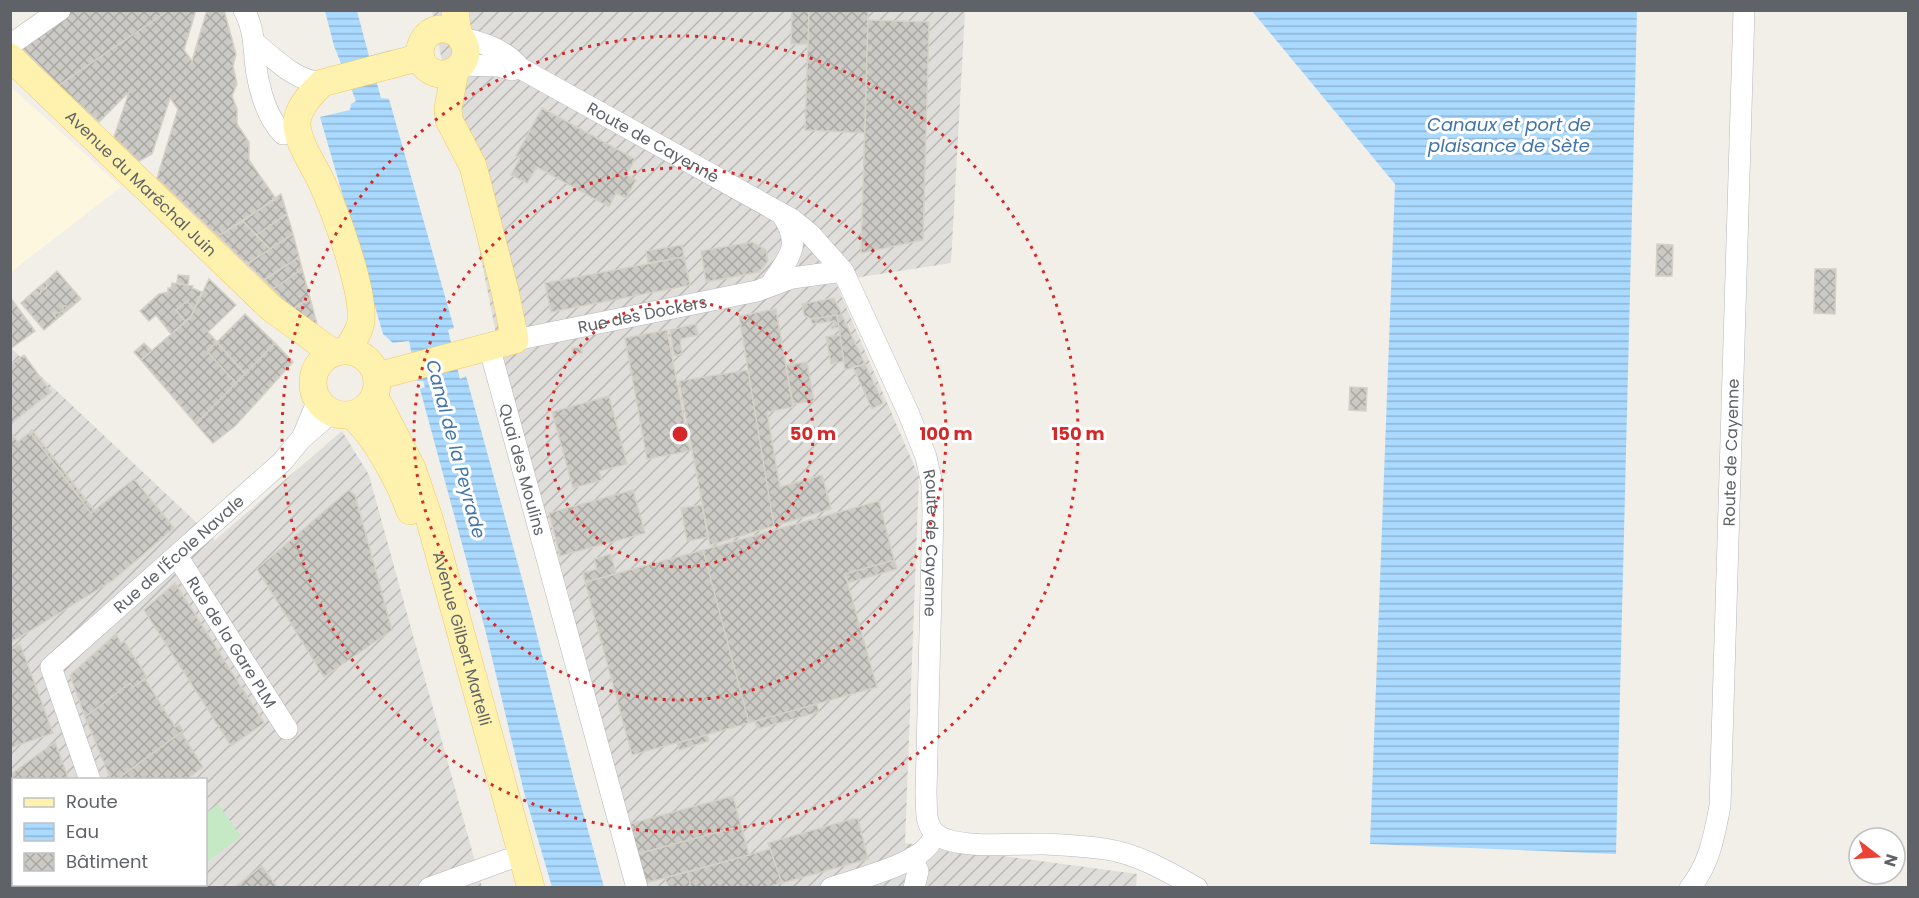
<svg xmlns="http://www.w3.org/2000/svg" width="1919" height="898" font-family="Poppins,sans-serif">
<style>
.commercial{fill:#fef7e0}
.industrial{fill:url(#industrial-furrows);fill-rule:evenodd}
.green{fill:#c5e8c5}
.water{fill:url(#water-rules)}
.building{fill:url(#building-cross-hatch);stroke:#d6d1c6;stroke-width:1.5}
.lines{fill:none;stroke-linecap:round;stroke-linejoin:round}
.minor-casing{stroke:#b5b8bc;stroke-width:22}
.major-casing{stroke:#f2c960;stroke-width:28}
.minor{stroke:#fff;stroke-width:21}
.major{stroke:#fff2af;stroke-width:27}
.ring{fill:none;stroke:#d62828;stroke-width:3;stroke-dasharray:3 6}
.labels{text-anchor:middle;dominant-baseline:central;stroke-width:6;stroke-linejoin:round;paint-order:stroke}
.street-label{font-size:16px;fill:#5f6368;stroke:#fff}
.water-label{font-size:18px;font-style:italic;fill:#4174aa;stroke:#fff}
.centre{fill:#d62828;stroke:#fff;stroke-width:3}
.ring-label{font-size:18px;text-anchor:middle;font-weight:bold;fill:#d62828;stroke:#fff;stroke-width:6;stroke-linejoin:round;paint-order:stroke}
</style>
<defs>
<pattern id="industrial-furrows" width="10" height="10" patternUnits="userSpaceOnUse" patternTransform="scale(1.5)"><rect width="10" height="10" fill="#e0deda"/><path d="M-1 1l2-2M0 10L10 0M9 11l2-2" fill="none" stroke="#b9b8b5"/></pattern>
<pattern id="water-rules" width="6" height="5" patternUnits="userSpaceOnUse" patternTransform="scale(1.5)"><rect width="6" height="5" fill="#aadaff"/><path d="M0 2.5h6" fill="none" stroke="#8eb4d2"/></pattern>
<pattern id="building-cross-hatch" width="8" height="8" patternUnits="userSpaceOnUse" patternTransform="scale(1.5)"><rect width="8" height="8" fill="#cccac5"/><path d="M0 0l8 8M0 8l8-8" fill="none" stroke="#a9a8a4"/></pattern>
</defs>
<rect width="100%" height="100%" fill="#f1efe8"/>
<path class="commercial" d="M10 86 121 187 11 272H10Z"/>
<path class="industrial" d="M432 11H965L951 263 835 281 919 477 905 843 1137 874 1136 887H646L502 364Z
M10 347 215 540 342 431 369 475 482 887H11ZM14 780H206V884H14Z"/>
<path class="green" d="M218 804 241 836 206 863V813Z"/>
<path class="water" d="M325 11H357L369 56 391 50 397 75 376 80 381 98 389 99 454 328 448 330 460 379 466 376 530 608 575 784 604 887H552L524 792 485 629 420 389 425 387 423 381H417L409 341 393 343 383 334 320 117 350 110 351 104 356 101 334 46Z
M1252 11H1637L1616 854 1370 844 1395 184Z"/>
<path class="building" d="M72 10H164L166 12 59 85 19 45Z
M164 10H196L184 50 192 61 207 10H224L236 54 233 66 237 84 232 96 237 109V124L249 142V160L276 199 218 236 157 178 178 109 170 98 152 154 139 161 114 137 129 92 99 122 59 85 166 12Z
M792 10H809L808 44H791Z
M809 10H868L865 133 805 130Z
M868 20 929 22 923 240 861 253Z
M542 108 635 159 626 175 636 180 626 198 616 193 609 207 537 167 527 183 511 175 520 158 516 156Z
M281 194 287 214 256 235 243 221Z
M287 214 293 234 270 249 256 235Z
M243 221 270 249 247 264 218 236Z
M293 234 299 257 264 280 247 264Z
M752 242 766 250 768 261 759 272 706 282 701 251Z
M1657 244 1673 245 1672 276H1656Z
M682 245 684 257 648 263 646 251Z
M299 257 302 269 273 289 264 280Z
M684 257 690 285 551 312 545 283Z
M302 269 310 298 293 309 273 289Z
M1815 269H1836L1835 314 1814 313Z
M57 271 81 299 69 309 66 306H63V310L59 313 54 312V315L57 319 44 330 21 303 33 292 40 294 42 288 46 289 47 285 45 282Z
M178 275 189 276 188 285 177 283Z
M209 279 236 305 208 332 217 342 207 351 236 383 196 424 141 360 191 317Z
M45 282 47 285 46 289 42 288 40 294H35L33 292Z
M172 283 193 286 192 288 202 292 194 309 187 301 176 310 185 321 171 334 156 315 149 321 140 311 159 294 168 292V288H171Z
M10 297 35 331 10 349Z
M310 298 317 324 316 327 293 309Z
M834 298 865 364 845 370 837 315 811 319 804 315 802 304Z
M187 301 194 309 191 317 185 321 176 310Z
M63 306H66L69 309 57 319 54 315V312L59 313 63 310Z
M776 309 793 407 767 412 780 487 822 475 831 509 774 526 739 316Z
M245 314 275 343 245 374 217 342Z
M837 315 839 327 832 329 831 326 834 325V321L812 324 811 319Z
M696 324 698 335 680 339 682 354 674 356 670 330Z
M667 330 690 451 647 459 625 338Z
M840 335 844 361 831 364 826 337Z
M217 342 245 374 236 383 207 351Z
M144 343 152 351 141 360 134 352Z
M275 343 293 362 235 426 213 443 196 424Z
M582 347V353L573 354 572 348Z
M24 355 51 392 10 424V365Z
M807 362 814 401 793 404 786 365Z
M865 364 883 403 872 409 853 367Z
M748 370 774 526 710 545 679 381Z
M1350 387 1367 388 1366 411 1349 410Z
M609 396 627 464 599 471 602 480 573 488 552 412Z
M32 430 70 479 67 481 30 432Z
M10 432 18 442 30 432 91 513 134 479 174 528 112 581 10 643Z
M70 479 94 510 91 513 67 481Z
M349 490 355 495 392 630 324 677 257 569Z
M633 490 645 533 560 556 549 513Z
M879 501 894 560 845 574 877 687 749 723 703 550Z
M702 505 708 537 687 541 681 508Z
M703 550 749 723 632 755 585 582Z
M611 554 616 574 585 582 583 573 597 569 594 559Z
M894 560 897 569 848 583 845 574Z
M175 583 264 723 231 746 144 610Z
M116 634 121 643 124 641 147 677 133 687 130 683 85 717 70 675Z
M20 644 53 733 10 748V650Z
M145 679 175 727 179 724 183 731 116 780H111L85 717 130 683 133 687Z
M817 704 819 712 757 729 755 721Z
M181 732 203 767 186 780H116Z
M707 735 709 741 679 750 677 743Z
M55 742 69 780H14V832L10 824V775Z
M733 796 741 826 637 854 629 824Z
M852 819H858L868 859 782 883 768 843Z
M741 826 749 855 645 883 637 854Z
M770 849 782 883 765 888H691L688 872Z
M262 866 278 888H234Z
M688 872 691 888H670L664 878Z
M21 884H43L39 888H22Z"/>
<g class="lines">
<defs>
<g id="minor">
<path d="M244 10C256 32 253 51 257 74 261 96 268 119 283 134"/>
<path id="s1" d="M462 38C482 42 507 51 520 68L793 220 810 234 843 271 908 412 926 457 932 484 933 511 926 793C927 808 924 825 937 835 959 850 1019 843 1046 844 1065 845 1086 846 1105 849 1139 854 1168 872 1197 888"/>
<path d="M255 43C276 60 294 80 322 83"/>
<path d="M10 45 60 10"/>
<path d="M461 65 498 66 512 70 519 68"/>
<path d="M771 284C790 255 803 246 781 213"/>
<path id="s2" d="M515 340 757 291 792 278 843 271"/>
<path id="s3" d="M489 346 637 888"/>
<path d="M303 436 318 400"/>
<path id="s4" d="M177 556 287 729"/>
<path id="s5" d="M90 780 51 667 282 462 301 439 332 412"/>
<path d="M912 858 918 871 914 888"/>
<path d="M130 884 131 888"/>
<path d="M429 888 506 860"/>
<path d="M831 888C857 879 911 866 928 846 931 842 934 838 936 834"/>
<path id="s6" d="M1690 888C1710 863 1714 836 1720 806L1744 10"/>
</g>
<g id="major">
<path d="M455 10C456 18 456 27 459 34 460 38 464 41 465 46 468 57 462 68 451 72 445 75 439 75 433 72 404 59 428 12 459 35"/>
<path id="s7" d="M10 57 271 308 333 353"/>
<path d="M347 350C352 342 360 331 361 321 364 289 335 211 321 181 313 164 299 145 297 126 296 109 311 94 322 83L421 57"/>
<circle cx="345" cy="383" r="32"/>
<path d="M377 376 515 340 505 291 473 166 449 120 448 108 455 71"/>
<path id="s8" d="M375 397 412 468 430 521 531 888"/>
<path d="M351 415C374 433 400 482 410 511"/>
</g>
</defs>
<use href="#minor" class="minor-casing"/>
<use href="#major" class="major-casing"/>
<use href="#minor" class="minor"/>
<use href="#major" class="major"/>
</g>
<g class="ring">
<circle cx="680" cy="434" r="133"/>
<circle cx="680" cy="434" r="266"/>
<circle cx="680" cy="434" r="398"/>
</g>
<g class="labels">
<g class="street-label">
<text stroke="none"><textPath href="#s1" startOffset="219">Route de Cayenne</textPath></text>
<text stroke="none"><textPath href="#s7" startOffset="182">Avenue du Maréchal Juin</textPath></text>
<text stroke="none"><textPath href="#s2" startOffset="130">Rue des Dockers</textPath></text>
<text stroke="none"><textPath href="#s6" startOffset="442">Route de Cayenne</textPath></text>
<text stroke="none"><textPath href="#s3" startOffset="128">Quai des Moulins</textPath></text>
<text stroke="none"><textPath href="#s1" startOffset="741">Route de Cayenne</textPath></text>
<text stroke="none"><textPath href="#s5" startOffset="290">Rue de l'École Navale</textPath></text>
<text stroke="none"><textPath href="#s8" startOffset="258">Avenue Gilbert Martelli</textPath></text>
<text stroke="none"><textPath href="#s4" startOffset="102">Rue de la Gare PLM</textPath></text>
</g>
<g class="water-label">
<text x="1509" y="124">Canaux et port de<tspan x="1509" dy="21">plaisance de Sète</tspan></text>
<text transform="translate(456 449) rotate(75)">Canal de la Peyrade</text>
</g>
</g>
<circle cx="680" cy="434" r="9" class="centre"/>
<g class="ring-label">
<text x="813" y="440">50 m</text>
<text x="946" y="440">100 m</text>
<text x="1078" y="440">150 m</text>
</g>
<rect width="1919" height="898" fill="none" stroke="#5f6368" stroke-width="24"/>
<rect x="12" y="778" width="195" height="108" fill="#ffffff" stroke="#bfc1c3" stroke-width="1.5"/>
<rect x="24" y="798" width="30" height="9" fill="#fff2af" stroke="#bfc1c3" stroke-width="1.5"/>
<text x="66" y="808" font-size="18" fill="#5f6368">Route</text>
<rect x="24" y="823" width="30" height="18" fill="url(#water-rules)" stroke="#bfc1c3" stroke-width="1.5"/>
<text x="66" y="838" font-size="18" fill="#5f6368">Eau</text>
<rect x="24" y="853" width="30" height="18" fill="url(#building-cross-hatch)" stroke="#bfc1c3" stroke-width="1.5"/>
<text x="66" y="868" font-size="18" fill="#5f6368">Bâtiment</text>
<g transform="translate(1877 856) rotate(107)"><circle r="28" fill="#ffffff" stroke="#bfc1c3" stroke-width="1.5"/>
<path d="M0-4.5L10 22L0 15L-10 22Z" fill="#ea4335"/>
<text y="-9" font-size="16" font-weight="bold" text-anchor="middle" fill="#5f6368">N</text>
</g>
</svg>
